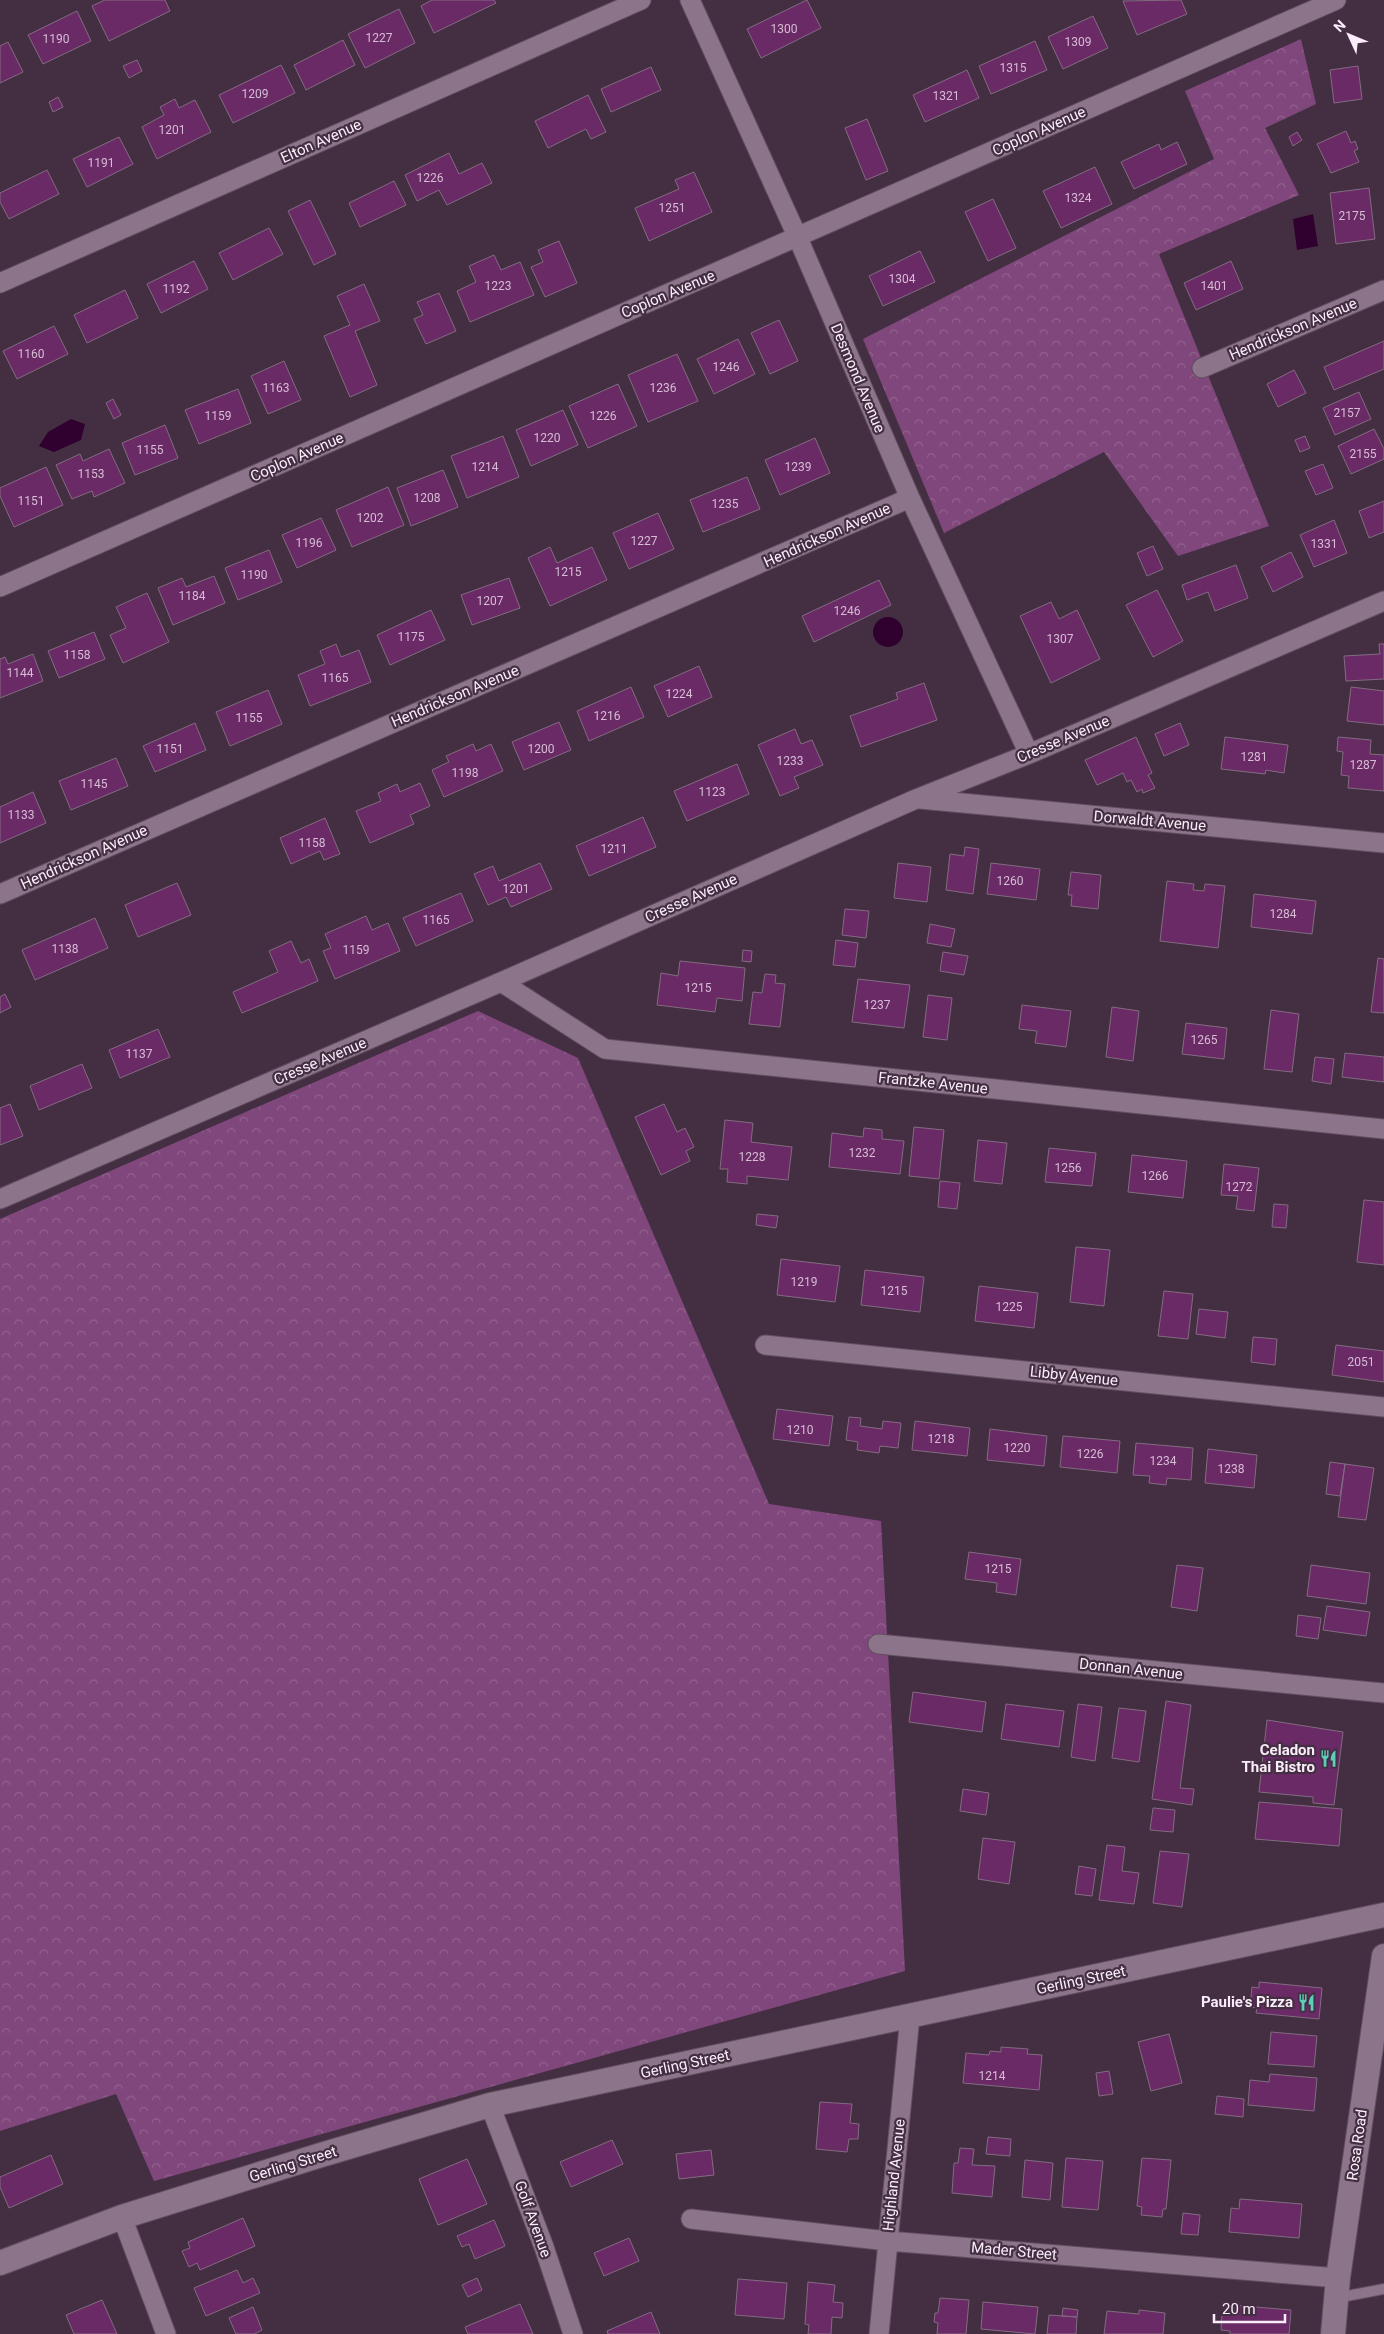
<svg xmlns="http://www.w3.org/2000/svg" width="1384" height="2334" font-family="Roboto,sans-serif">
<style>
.forest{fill:url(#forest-crowns)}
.water{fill:#30012f}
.building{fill:#692a66;stroke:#836b81}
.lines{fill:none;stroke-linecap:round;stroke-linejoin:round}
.service-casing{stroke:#604e5e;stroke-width:12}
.minor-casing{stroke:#604e5e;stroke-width:21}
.tertiary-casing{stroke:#604e5e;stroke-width:26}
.service{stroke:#8c748a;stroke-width:10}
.minor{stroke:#8c748a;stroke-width:19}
.tertiary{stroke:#8c748a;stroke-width:24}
.labels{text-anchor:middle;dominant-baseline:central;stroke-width:4.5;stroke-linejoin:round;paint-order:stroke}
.number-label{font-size:12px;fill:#d6bcd4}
.street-label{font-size:15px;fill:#faedf9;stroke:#442f42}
.poi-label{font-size:15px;font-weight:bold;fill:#faedf9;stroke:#442f42;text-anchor:end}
</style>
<defs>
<pattern id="forest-crowns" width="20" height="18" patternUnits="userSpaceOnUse" patternTransform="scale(1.25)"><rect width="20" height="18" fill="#7f477b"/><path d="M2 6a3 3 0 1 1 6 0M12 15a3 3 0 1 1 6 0" fill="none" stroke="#92628e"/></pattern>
</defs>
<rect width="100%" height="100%" fill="#442f42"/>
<path class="forest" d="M1301 39 1316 104 1265 128 1299 195 1159 254 1269 526 1178 556 1104 452 944 533 863 339 1214 159 1185 91Z
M478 1011 578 1058 769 1504 881 1521 905 1971 154 2181 116 2094 0 2131V1219Z"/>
<path class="water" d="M1313 214 1318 246 1297 250 1293 219Z
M71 419 85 424 81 440 54 452 39 446 48 432Z
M873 632a15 15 0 1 1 30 0a15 15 0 1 1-30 0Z"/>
<path class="building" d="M105 0H165L170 11 109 41 92 6Z
M432 0H494L496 3 434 33 421 6Z
M807 0 821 28 761 58 747 29Z
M1181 0 1187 14 1137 35 1123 1Z
M399 9 415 43 365 68 348 34Z
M77 11 91 41 43 64 28 35Z
M1093 16 1108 48 1063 69 1048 37Z
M343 40 355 65 306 90 294 65Z
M1035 41 1047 70 991 94 979 66Z
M8 42 23 72 0 83V46Z
M137 60 142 71 129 78 123 66Z
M281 65 295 93 233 123 219 95Z
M1358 66 1362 99 1334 103 1330 70Z
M651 67 661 90 611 112 601 89Z
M967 70 979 98 925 122 913 95Z
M588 95 606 132 591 139 586 129 548 148 535 121Z
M58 97 63 107 53 112 49 102Z
M175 99 179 108 195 100 211 132 157 159 142 127 164 115 160 107Z
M867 119 888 171 866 180 845 128Z
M1346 131 1351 143 1355 141 1358 149 1354 151 1359 162 1331 173 1317 144Z
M1297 132 1302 140 1293 146 1289 137Z
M119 137 133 164 87 187 73 159Z
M1177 142 1187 164 1134 189 1121 162 1159 144 1161 150Z
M449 153 459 174 482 163 492 183 447 205 439 190 417 201 405 175Z
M1095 167 1112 204 1061 228 1043 191Z
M47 170 59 194 9 219 0 202V193Z
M694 172 712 212 649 241 635 208 679 189 675 180Z
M394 181 406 205 360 227 349 203Z
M1369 188 1375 239 1336 244 1330 193Z
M993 199 1016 248 988 261 965 212Z
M310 200 336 254 314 265 288 211Z
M269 228 283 254 233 280 219 253Z
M559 241 577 283 545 297 531 267 543 262 538 250Z
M920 251 935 282 883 306 869 276Z
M494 255 501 270 520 262 534 295 470 322 457 291 476 282 469 266Z
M194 261 208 289 161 313 147 284Z
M1231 261 1243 289 1196 310 1184 283Z
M364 284 380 321 355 331 377 385 350 397 324 336 350 325 337 296Z
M125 290 138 318 87 343 74 315Z
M439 293 456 331 426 344 414 319 423 315 417 302Z
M779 320 798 361 770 374 751 333Z
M54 326 68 354 17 379 3 351Z
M738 339 755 374 714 394 697 359Z
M1384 341V369L1334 390 1324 367Z
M677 354 698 401 648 422 628 375Z
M284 361 301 400 268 414 251 376Z
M1294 370 1306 393 1278 407 1267 384Z
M618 384 637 426 588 448 569 406Z
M238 389 251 423 199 444 185 410Z
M1359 392 1371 419 1335 435 1323 408Z
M113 399 121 415 114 419 106 403Z
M563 410 578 445 531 466 516 430Z
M165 425 178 458 135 475 122 443Z
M1374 429 1384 449V459L1351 474 1338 446Z
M503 436 519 477 467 498 451 456Z
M1305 436 1310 448 1300 452 1295 440Z
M815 438 830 473 780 495 765 460Z
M109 449 125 483 94 497 92 491 72 499 56 465 80 454 83 461Z
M1323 464 1333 488 1316 495 1305 471Z
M46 467 63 505 14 527 0 496V488Z
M443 470 458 507 411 526 397 488Z
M747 477 760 509 703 532 690 500Z
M388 487 404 525 352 547 336 510Z
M1384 501V532L1369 538 1359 511Z
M658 513 674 549 629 569 613 533Z
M321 518 336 550 297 568 282 535Z
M1334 520 1347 553 1314 567 1300 535Z
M1153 546 1163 569 1147 576 1137 553Z
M550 547 557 563 592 547 607 580 550 606 528 558Z
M269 550 282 582 238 600 225 568Z
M1291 552 1303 577 1273 592 1261 567Z
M1236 565 1248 598 1215 611 1208 592 1187 600 1182 585Z
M214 576 225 603 173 625 158 588 182 578 186 587Z
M509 578 520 608 472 625 461 595Z
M879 580 891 605 814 642 802 616Z
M1157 590 1183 641 1153 657 1126 605Z
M147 593 169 642 123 663 110 635 126 628 116 607Z
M1051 602 1059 619 1077 610 1100 659 1051 683 1020 616Z
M431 610 445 640 390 665 377 635Z
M94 632 105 659 59 678 48 651Z
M336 644 341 657 359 650 371 682 310 706 298 675 325 664 320 651Z
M1379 644H1384V679L1346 681 1344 656 1380 654Z
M33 654 43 681 0 698V659L5 657 8 664Z
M699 666 712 697 668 717 654 686Z
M924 683 937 720 861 747 850 716 898 699 896 693Z
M631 687 644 717 589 741 577 711Z
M1351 687 1384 691V725L1347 721Z
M268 690 282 724 230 746 216 712Z
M559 722 571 750 524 770 512 742Z
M195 723 206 750 155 772 143 746Z
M1180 723 1189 745 1164 756 1155 734Z
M795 729 801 744 812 740 823 765 794 777 799 788 780 796 758 745Z
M1136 737 1152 773 1148 775 1155 788 1143 793 1142 789 1137 792 1131 780 1127 782 1123 773 1097 785 1085 760Z
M1225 737 1288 745 1284 773 1266 770 1265 774 1221 769Z
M1338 737 1371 740 1370 754 1384 755V791L1348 788 1349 776 1341 775 1343 752 1337 751Z
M473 744 476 751 491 744 503 771 444 797 432 770 449 762 446 756Z
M116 758 128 786 71 810 59 781Z
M737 764 749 794 687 821 674 791Z
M420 783 430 806 410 815 414 824 370 843 356 811 381 801 378 793 397 784 400 792Z
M33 792 46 823 0 843V807Z
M643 817 656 847 589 876 576 846Z
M325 818 340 854 324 860 320 851 291 864 280 838Z
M965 847 979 849 973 894 946 890 950 854 964 856Z
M540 863 552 889 511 907 506 897 488 905 474 874 493 866 499 881Z
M898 863 931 867 927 902 894 898Z
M991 863 1040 869 1036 900 987 894Z
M1071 872 1101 875 1098 909 1071 906 1072 895H1068Z
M1167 881 1194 884 1193 890 1204 891 1205 884 1225 886 1218 948 1160 941Z
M177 883 191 915 138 937 125 905Z
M461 893 473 921 416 946 403 918Z
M1254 894 1316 901 1312 934 1251 927Z
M845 909 869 911 866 938 842 935Z
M366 916 372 930 388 923 400 951 335 979 323 951 331 948 325 934Z
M95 918 108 948 35 980 22 950Z
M930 924 955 929 951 947 927 943Z
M836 940 858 943 855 967 833 965Z
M291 941 301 963 309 959 318 981 242 1013 233 992 278 972 269 951Z
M743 950 752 951 751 962 742 961Z
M943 952 968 956 964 975 940 971Z
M1378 958 1384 959V1013L1371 1012Z
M680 961 745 968 742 1001 717 998 715 1012 657 1005 661 973 678 976Z
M765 974 776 975 775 983 785 984 780 1027 749 1024 753 992 762 993Z
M858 979 910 985 904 1028 852 1022Z
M5 994 11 1007 0 1013V997Z
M928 995 952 998 947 1040 923 1037Z
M1022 1005 1071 1011 1066 1047 1035 1043 1037 1031 1019 1029Z
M1112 1007 1139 1011 1133 1061 1106 1057Z
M1271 1010 1299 1014 1292 1072 1264 1069Z
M1186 1023 1227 1028 1224 1059 1182 1054Z
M158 1029 170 1057 120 1078 109 1050Z
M1345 1053 1384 1057V1082L1342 1077Z
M1315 1057 1334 1059 1331 1084 1312 1081Z
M82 1064 92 1088 39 1110 30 1086Z
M10 1104 23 1136 0 1145V1108Z
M664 1104 677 1132 685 1128 694 1147 686 1151 690 1161 661 1175 635 1117Z
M725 1120 753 1123 751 1142 792 1147 788 1180 747 1176V1184L727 1182 728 1169H720Z
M914 1127 944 1130 939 1179 909 1176Z
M864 1128 882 1130V1139L904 1141 900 1174 829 1167 832 1133 863 1137Z
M978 1140 1007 1143 1002 1184 974 1181Z
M1049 1148 1096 1153 1092 1186 1045 1182Z
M1132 1155 1187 1161 1183 1198 1128 1192Z
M1224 1164 1259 1168 1254 1211 1236 1209 1238 1196 1221 1195Z
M940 1181 960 1183 957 1209 938 1207Z
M1364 1200 1384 1202V1265L1357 1262Z
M1274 1204 1288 1205 1286 1228 1272 1227Z
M757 1214 778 1216 776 1228 756 1225Z
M1076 1247 1110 1250 1104 1306 1070 1302Z
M781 1259 840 1266 835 1302 777 1295Z
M865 1270 924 1277 920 1312 861 1305Z
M979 1286 1038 1293 1034 1328 975 1321Z
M1164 1291 1193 1294 1188 1339 1158 1336Z
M1199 1309 1228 1312 1225 1338 1196 1334Z
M1253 1337 1277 1339 1275 1365 1251 1362Z
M1336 1345 1384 1351V1382L1332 1375Z
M777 1409 833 1416 829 1446 773 1439Z
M849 1417 861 1418 860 1426 882 1429 883 1421 901 1423 898 1448 880 1446 879 1453 857 1450 858 1442 846 1440Z
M915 1421 970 1428 967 1456 912 1450Z
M990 1429 1047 1436 1044 1466 987 1460Z
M1063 1436 1120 1441 1117 1473 1060 1467Z
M1136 1443 1193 1448 1191 1480 1167 1478 1166 1485 1149 1483 1150 1476 1133 1475Z
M1208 1449 1257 1455 1254 1488 1205 1483Z
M1330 1462 1345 1464 1340 1496 1326 1494Z
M1345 1464 1374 1468 1366 1520 1338 1517Z
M969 1552 1021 1559 1016 1595 996 1592 997 1583 965 1579Z
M1177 1565 1203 1568 1197 1611 1171 1607Z
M1311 1565 1370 1573 1366 1604 1307 1596Z
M1327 1606 1370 1612 1366 1636 1323 1630Z
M1298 1615 1321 1618 1318 1639 1296 1636Z
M913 1692 986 1702 982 1732 909 1722Z
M1166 1701 1191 1705 1180 1788 1194 1789 1192 1805 1152 1799Z
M1006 1704 1064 1711 1059 1747 1001 1739Z
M1078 1704 1102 1707 1095 1761 1071 1757Z
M1119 1708 1146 1711 1139 1762 1112 1758Z
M1267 1720 1343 1732 1334 1805 1313 1803V1797L1259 1792Z
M963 1789 989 1793 986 1815 960 1811Z
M1259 1802 1342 1809 1339 1846 1255 1839Z
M1153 1808 1175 1810 1173 1832 1150 1830Z
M983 1838 1015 1842 1009 1884 978 1879Z
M1107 1845 1125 1847 1122 1871 1139 1873 1134 1904 1099 1900Z
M1160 1851 1189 1854 1182 1907 1153 1903Z
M1079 1866 1096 1869 1092 1896 1075 1894Z
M1259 1982 1322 1988 1319 2019 1256 2013 1257 2008 1250 2007 1252 1987 1259 1988Z
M1271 2032 1317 2036 1314 2067 1268 2064Z
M1169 2034 1182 2083 1151 2091 1138 2042Z
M1001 2047 1028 2049 1027 2054 1042 2055 1039 2090 963 2083 966 2053 989 2055 990 2051 1001 2052Z
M1109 2071 1113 2094 1099 2096 1096 2073Z
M1270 2074 1317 2078 1314 2111 1248 2105 1250 2080 1269 2082Z
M1217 2096 1244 2099 1243 2117 1215 2114Z
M820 2102 852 2104 850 2123 859 2124 858 2139H849L847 2152 816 2149Z
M988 2137 1011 2139 1010 2156 986 2154Z
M612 2140 623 2164 571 2187 560 2162Z
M960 2148 974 2149 972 2165 995 2166 992 2197 952 2193 954 2163H958Z
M711 2150 714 2175 679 2179 676 2154Z
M51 2155 63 2184 9 2208 0 2187V2177Z
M1066 2158 1103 2161 1098 2210 1062 2207Z
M1142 2158 1171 2160 1166 2209H1163L1162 2217 1141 2215 1142 2207 1137 2206Z
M467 2159 487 2204 438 2225 419 2179Z
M1025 2160 1053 2163 1050 2200 1022 2197Z
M1240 2199 1302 2204 1299 2238 1229 2232 1231 2208 1239 2209Z
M1183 2213 1200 2215 1198 2235 1181 2234Z
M243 2218 255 2246 200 2270 197 2263 189 2267 182 2251 190 2248 188 2242Z
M494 2220 505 2246 475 2259 469 2244 462 2247 457 2236Z
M629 2238 639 2261 604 2276 594 2253Z
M237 2270 243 2283 253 2278 260 2293 206 2316 194 2288Z
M477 2278 482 2290 468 2297 462 2285Z
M738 2279 787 2283 784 2319 735 2315Z
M808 2282 835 2285 833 2302 843 2303 842 2318 832 2317 831 2334H808L809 2325 805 2324Z
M940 2298 969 2300 966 2334H937L938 2323 934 2322 935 2313H938Z
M102 2300 117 2334H74L66 2315Z
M983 2302 1038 2307 1035 2334 981 2329Z
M520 2304 533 2334H468L465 2327Z
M1232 2305 1291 2310 1289 2334H1230V2331L1221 2330 1222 2314 1231 2315Z
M253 2307 262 2330 254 2334H236L229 2318Z
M1063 2308 1078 2310 1077 2317 1062 2316Z
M1139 2310 1165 2313 1163 2334H1104L1107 2311 1139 2314Z
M651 2312 660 2334H608L607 2331Z
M1049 2315 1077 2317 1076 2334H1047Z"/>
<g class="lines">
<defs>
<path id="service" d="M1336 2298 1384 2289"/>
<path id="minor" d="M690 0 798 238 910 498 1029 754
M0 283 641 0
M1202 368 1384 290
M0 587 1336 0
M920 799 1384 843
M0 894 910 498
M501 982 605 1049 1384 1129
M0 1199 501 982 916 799 1029 754 1384 601
M765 1345 1384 1407
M878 1644 1384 1693
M490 2105 544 2247 573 2334
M122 2217 166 2334
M691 2219 888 2241 1338 2278
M879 2334 910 2016"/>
<path id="tertiary" d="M0 2263 122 2217 321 2155 490 2105 1384 1915
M1333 2334 1338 2278 1384 1956"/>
</defs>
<use href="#service" class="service-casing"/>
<use href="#minor" class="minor-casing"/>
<use href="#tertiary" class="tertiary-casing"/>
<use href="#service" class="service"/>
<use href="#minor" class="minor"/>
<use href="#tertiary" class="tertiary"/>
</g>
<defs>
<symbol id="restaurant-bare" viewBox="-9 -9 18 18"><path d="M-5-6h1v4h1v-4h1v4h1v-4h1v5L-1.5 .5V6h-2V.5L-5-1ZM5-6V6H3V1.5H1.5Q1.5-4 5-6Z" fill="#5dceb9" stroke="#442f42" stroke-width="2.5" paint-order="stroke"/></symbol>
</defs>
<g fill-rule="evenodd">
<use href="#restaurant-bare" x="1316" y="1746" width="25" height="25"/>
<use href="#restaurant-bare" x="1294" y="1990" width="25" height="25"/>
</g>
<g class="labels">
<g class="number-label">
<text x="784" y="29">1300</text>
<text x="379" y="38">1227</text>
<text x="56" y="39">1190</text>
<text x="1078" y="42">1309</text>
<text x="1013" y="68">1315</text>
<text x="255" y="94">1209</text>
<text x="946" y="96">1321</text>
<text x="172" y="130">1201</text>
<text x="101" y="163">1191</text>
<text x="430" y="178">1226</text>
<text x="1078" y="198">1324</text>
<text x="672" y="208">1251</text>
<text x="1352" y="216">2175</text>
<text x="902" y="279">1304</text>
<text x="498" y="286">1223</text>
<text x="1214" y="286">1401</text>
<text x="176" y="289">1192</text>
<text x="31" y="354">1160</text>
<text x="726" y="367">1246</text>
<text x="276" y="388">1163</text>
<text x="663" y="388">1236</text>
<text x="1347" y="413">2157</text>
<text x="218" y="416">1159</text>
<text x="603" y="416">1226</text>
<text x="547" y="438">1220</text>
<text x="150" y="450">1155</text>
<text x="1363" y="454">2155</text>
<text x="485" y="467">1214</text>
<text x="798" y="467">1239</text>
<text x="91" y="474">1153</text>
<text x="427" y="498">1208</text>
<text x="31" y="501">1151</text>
<text x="725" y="504">1235</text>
<text x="370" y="518">1202</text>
<text x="644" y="541">1227</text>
<text x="309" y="543">1196</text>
<text x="1324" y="544">1331</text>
<text x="568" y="572">1215</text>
<text x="254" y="575">1190</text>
<text x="192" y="596">1184</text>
<text x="490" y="601">1207</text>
<text x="847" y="611">1246</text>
<text x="411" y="637">1175</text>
<text x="1060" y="639">1307</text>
<text x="77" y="655">1158</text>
<text x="20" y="673">1144</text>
<text x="335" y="678">1165</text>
<text x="679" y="694">1224</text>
<text x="607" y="716">1216</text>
<text x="249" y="718">1155</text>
<text x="170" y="749">1151</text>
<text x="541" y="749">1200</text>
<text x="1254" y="757">1281</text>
<text x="790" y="761">1233</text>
<text x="1363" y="765">1287</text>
<text x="465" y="773">1198</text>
<text x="94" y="784">1145</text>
<text x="712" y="792">1123</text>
<text x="21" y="815">1133</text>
<text x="312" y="843">1158</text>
<text x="614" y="849">1211</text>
<text x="1010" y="881">1260</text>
<text x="516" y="889">1201</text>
<text x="1283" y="914">1284</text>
<text x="436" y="920">1165</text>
<text x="65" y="949">1138</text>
<text x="356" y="950">1159</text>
<text x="698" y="988">1215</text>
<text x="877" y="1005">1237</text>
<text x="1204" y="1040">1265</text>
<text x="139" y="1054">1137</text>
<text x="862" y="1153">1232</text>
<text x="752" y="1157">1228</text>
<text x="1068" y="1168">1256</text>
<text x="1155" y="1176">1266</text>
<text x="1239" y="1187">1272</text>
<text x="804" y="1282">1219</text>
<text x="894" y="1291">1215</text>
<text x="1009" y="1307">1225</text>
<text x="1361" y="1362">2051</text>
<text x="800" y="1430">1210</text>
<text x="941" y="1439">1218</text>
<text x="1017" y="1448">1220</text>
<text x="1090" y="1454">1226</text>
<text x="1163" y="1461">1234</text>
<text x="1231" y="1469">1238</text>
<text x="998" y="1569">1215</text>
<text x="992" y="2076">1214</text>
</g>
<g class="street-label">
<text transform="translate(1039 131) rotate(-24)">Coplon Avenue</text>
<text transform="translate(321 141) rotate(-24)">Elton Avenue</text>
<text transform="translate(668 294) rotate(-23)">Coplon Avenue</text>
<text transform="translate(1293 329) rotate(-23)">Hendrickson Avenue</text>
<text transform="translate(858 378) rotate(67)">Desmond Avenue</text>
<text transform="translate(297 457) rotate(-24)">Coplon Avenue</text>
<text transform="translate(827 535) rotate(-24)">Hendrickson Avenue</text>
<text transform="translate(455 696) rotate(-23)">Hendrickson Avenue</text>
<text transform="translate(1063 739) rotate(-23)">Cresse Avenue</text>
<text transform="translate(1150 821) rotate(5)">Dorwaldt Avenue</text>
<text transform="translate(84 857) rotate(-24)">Hendrickson Avenue</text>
<text transform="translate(691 898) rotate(-24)">Cresse Avenue</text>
<text transform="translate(320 1061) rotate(-23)">Cresse Avenue</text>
<text transform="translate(933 1083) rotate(6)">Frantzke Avenue</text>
<text transform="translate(1074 1376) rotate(6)">Libby Avenue</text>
<text transform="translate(1131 1669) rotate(6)">Donnan Avenue</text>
<text transform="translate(1081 1980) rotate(-12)">Gerling Street</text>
<text transform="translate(685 2064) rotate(-12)">Gerling Street</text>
<text transform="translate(1357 2145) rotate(-82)">Rosa Road</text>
<text transform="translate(293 2164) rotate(-17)">Gerling Street</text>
<text transform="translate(894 2175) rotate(-84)">Highland Avenue</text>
<text transform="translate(533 2219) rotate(70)">Golf Avenue</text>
<text transform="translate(1014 2251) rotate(5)">Mader Street</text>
</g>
<g class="poi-label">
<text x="1315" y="1750">Celadon<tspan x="1315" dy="17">Thai Bistro</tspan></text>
<text x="1293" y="2002">Paulie's Pizza</text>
</g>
</g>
<g transform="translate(1349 35) rotate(314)" stroke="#442f42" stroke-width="4" paint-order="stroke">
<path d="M0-4L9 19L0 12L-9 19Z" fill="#faedf9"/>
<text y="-8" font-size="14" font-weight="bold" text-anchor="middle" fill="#faedf9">N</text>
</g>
<path d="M1214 2314v8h71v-8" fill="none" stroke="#faedf9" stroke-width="2.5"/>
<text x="1222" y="2314" font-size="15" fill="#faedf9" stroke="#442f42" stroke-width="4" paint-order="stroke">20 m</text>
</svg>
